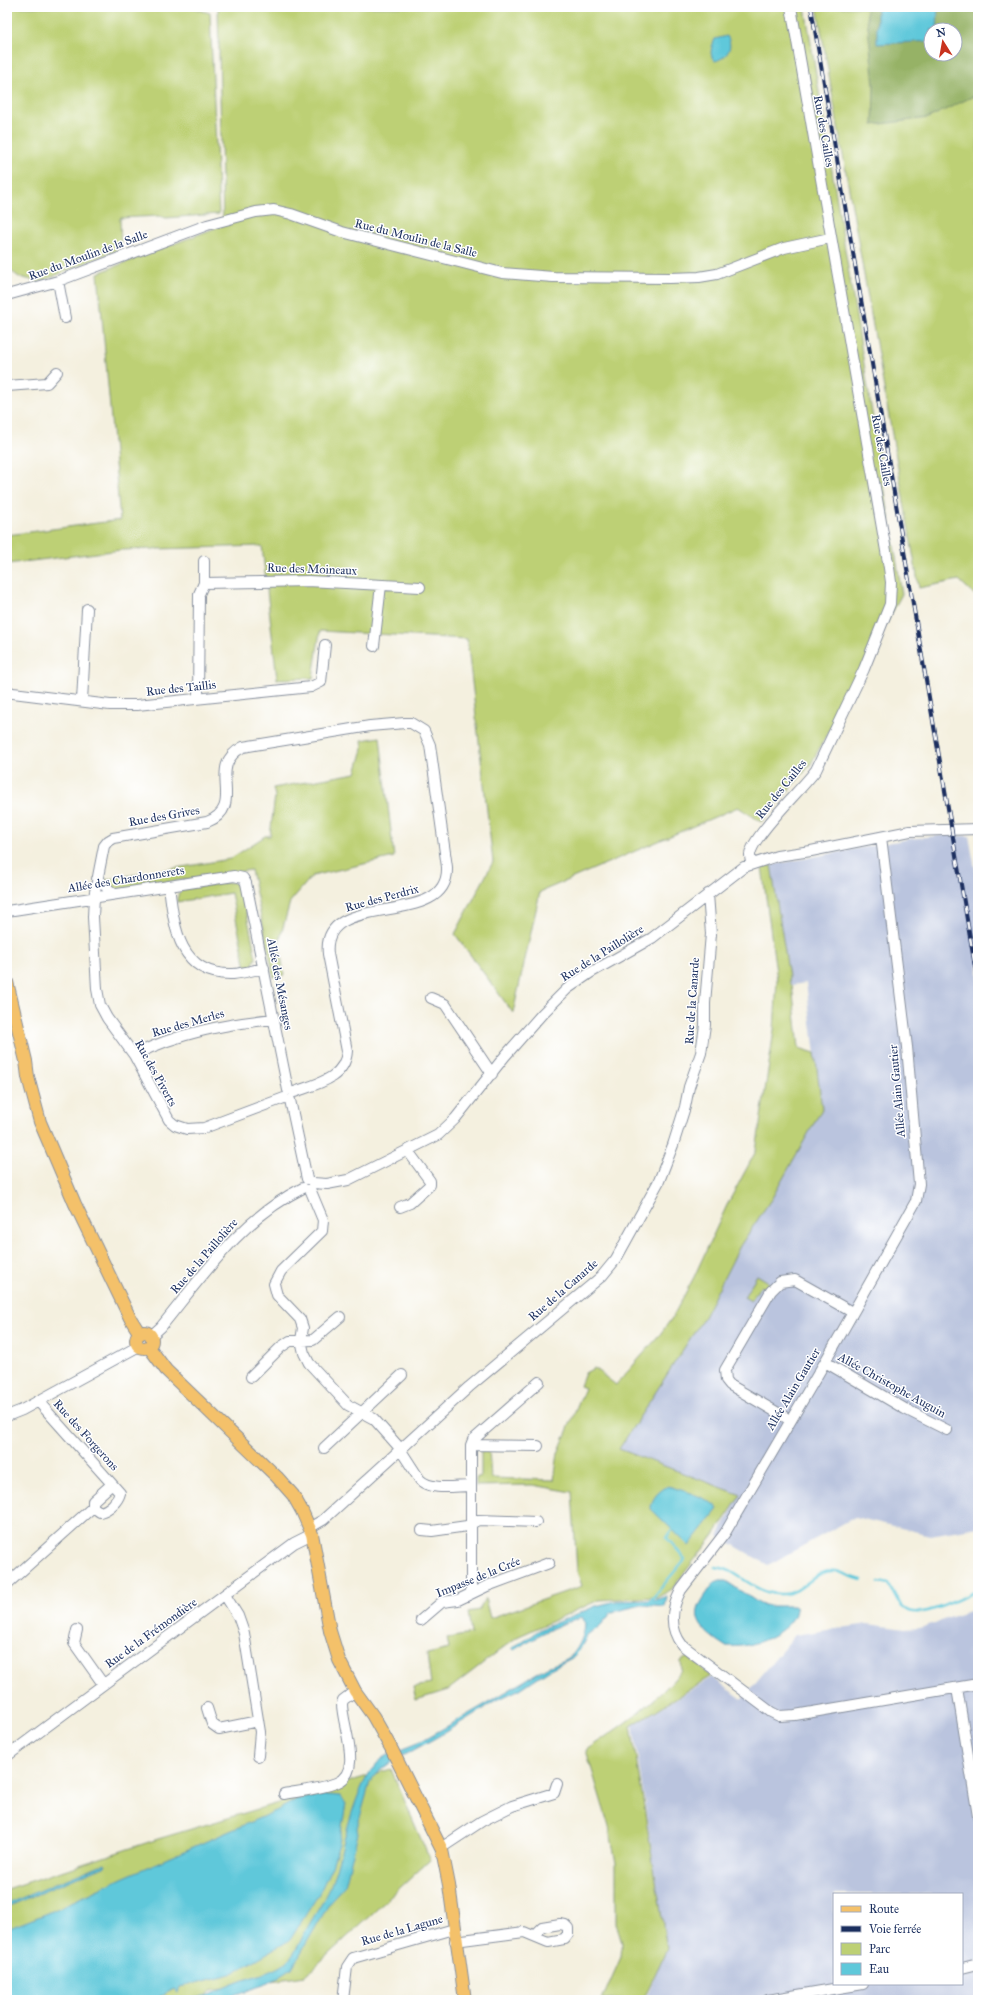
<svg xmlns="http://www.w3.org/2000/svg" width="985" height="2007" font-family="'IM FELL Great Primer',serif">
<style>
.industrial{fill:#bac4de;fill-rule:evenodd}
.green{fill:#bdd074;stroke:#6c8069;fill-rule:evenodd}
.forest{fill:#96b266;stroke:#587062;fill-rule:evenodd}
.water{fill:#5fc8da;stroke:#3d7c9c}
.lines{fill:none;stroke-linecap:round;stroke-linejoin:round}
.stream{stroke:#5fc8da;stroke-width:2.5}
.minor-casing{stroke:#88909e;stroke-width:12}
.major-casing{stroke:#88909e;stroke-width:14}
.minor{stroke:#fff;stroke-width:10}
.major{stroke:#f4c16a;stroke-width:12}
.rail-casing{stroke:#1b2f5e;stroke-width:4}
.rail{stroke:#fff;stroke-width:2.5;stroke-dasharray:8;stroke-linecap:butt}
.labels{text-anchor:middle;dominant-baseline:central;stroke-width:3;stroke-linejoin:round;paint-order:stroke}
.street-label{font-size:12px;fill:#1b2f5e;stroke:#fff}
</style>
<rect width="100%" height="100%" fill="#fff"/>
<filter id="ink" filterUnits="userSpaceOnUse"><feTurbulence type="fractalNoise" baseFrequency=".025" numOctaves="2"/><feDisplacementMap in="SourceGraphic" scale="8" xChannelSelector="R" yChannelSelector="G"/><feConvolveMatrix kernelMatrix="1 2 1 2 8 2 1 2 1" color-interpolation-filters="sRGB"/></filter>
<filter id="wash" filterUnits="userSpaceOnUse"><feTurbulence type="fractalNoise" baseFrequency=".012" numOctaves="4" result="noise"/><feDisplacementMap in="SourceGraphic" scale="16" xChannelSelector="R" yChannelSelector="G"/><feGaussianBlur stdDeviation="0.9" result="paint"/><feColorMatrix in="noise" values="0 0 0 0 0 0 0 0 0 0 0 0 0 0 0 0 0 1.4 0 .05"/><feComposite in="paint" operator="in"/></filter>
<g filter="url(#wash)">
<rect width="100%" height="100%" fill="#f4f0df"/>
<path class="industrial" d="M946 835 969 836 978 885V905L975 907 978 922V1527L930 1535 855 1517 768 1565 718 1536 740 1495 618 1449 704 1317 740 1246 772 1198 822 1109 806 983 792 985 790 983 771 865 908 839Z
M978 1608V2000H645L665 1952 662 1918 633 1725 712 1677 742 1699 795 1635 868 1624 905 1629 920 1628ZM834 1894H962V1984H834Z"/>
<path class="green" d="M7 7H190L210 13 219 214 166 218 159 216 120 218 121 248 40 282 19 277 7 268Z
M218 7H805L902 594 811 764 761 822 738 807 540 892 513 1013 455 934 493 862 467 639 320 631 313 678 277 679 262 546 121 550 7 564V535L120 520 98 273 223 225Z
M817 7H978V598L959 580 919 588ZM931 30H955V54H931Z
M380 737 394 857 312 876 290 902 279 942 284 975 274 977 251 870 115 890 104 880 230 859 265 836H270L275 796 273 788 356 773 363 749 362 740Z
M771 865 790 983 792 985 799 1048 815 1053 822 1109 772 1198 740 1246 704 1317 619 1449 741 1495 714 1535 671 1590 658 1597 599 1600 517 1637 448 1690 416 1700 413 1687 431 1684 427 1654 449 1649 447 1638 471 1634 468 1612 479 1610 485 1598 490 1618 582 1586 577 1571 572 1492 533 1485 476 1486V1478L481 1476V1450H489L491 1478 554 1480 558 1453 585 1388 580 1386 585 1373 594 1368 616 1385 658 1337 672 1318 694 1277 727 1205 756 1151 774 1030 777 980 762 867Z
M231 882 235 883 242 890 256 958 252 966 246 968 231 893 177 902C177 895 179 892 185 889Z
M757 1275 767 1281 769 1285 766 1289 760 1286 751 1301 744 1297Z
M688 1657 711 1676 631 1726 667 1949 643 2000H602L621 1957 622 1943 616 1923V1863L609 1827 586 1750C621 1726 656 1703 682 1670L681 1661Z
M391 1769 430 1860 305 1976 211 1990 202 2000H7V1889L158 1839Z"/>
<path class="forest" d="M866 7H978V94L928 118 873 125 874 85ZM931 30H955V54H931Z"/>
<path class="water" d="M877 7H938L937 30H931V41L877 44Z
M727 36C734 47 727 58 715 61 708 55 712 46 715 39Z
M668 1486C681 1490 711 1498 718 1509L689 1546 651 1509C651 1498 659 1491 668 1486Z
M720 1581H726L760 1604 770 1606H793L796 1608C796 1627 763 1643 747 1645 739 1647 732 1646 725 1646 714 1639 694 1626 698 1610 700 1601 709 1591 714 1583Z
M667 1596 665 1607 642 1605 612 1612 600 1626 587 1636 579 1651 572 1658 550 1669 520 1689 497 1700 439 1736 412 1751 399 1756 377 1773 370 1782 357 1828 358 1834 345 1885 332 1899 292 1968 269 1983 220 2000H179L182 1997 184 1999C206 1999 218 1989 238 1982 253 1976 272 1973 285 1963 295 1956 300 1941 306 1930 314 1915 326 1899 332 1882 344 1848 354 1780 382 1759 393 1751 411 1747 423 1740 464 1717 505 1693 545 1668 553 1664 566 1661 572 1655 579 1648 590 1625 582 1617 556 1625 536 1636 514 1650L512 1648 541 1629 596 1606 616 1601 655 1600Z
M329 1795 341 1796 346 1804 339 1844 332 1866 320 1892 290 1940 231 1974 180 1987 178 1992 174 1989 154 2000H7V1929L48 1913 122 1878 278 1810 297 1799Z
M105 1863 106 1865 7 1907V1904Z"/>
<g class="lines">
<path class="stream" d="M715 1567C739 1568 753 1596 784 1594 804 1593 815 1568 836 1571 844 1573 853 1578 862 1580
M879 1582 889 1584C894 1593 897 1603 906 1609 920 1621 963 1597 978 1590
M651 1600 685 1559 667 1538 672 1530"/>
</g>
</g>
<g filter="url(#ink)">
<g class="lines">
<defs>
<path id="minor" d="M58 281 65 318
M7 295 58 281 207 225 256 212 274 210 291 214 342 232 502 273 553 277 670 278 699 277 717 274 784 248 830 238
M7 386 47 383 57 372
M204 583 308 581 420 587
M374 646 381 585
M7 691 13 693 110 705H137L311 687 321 682 325 645
M198 699 199 594 204 583V561
M82 701 87 609
M881 837 907 1047 919 1184 916 1201 825 1362 725 1533 681 1590C671 1609 669 1628 682 1645L771 1712 779 1716 795 1715 978 1684
M751 864C751 861 750 857 750 855 752 836 803 788 816 770L864 669 890 604 891 582 889 568 791 7
M97 879 114 894
M169 886C174 927 179 976 233 974 243 973 254 970 264 968
M7 911 234 876 243 878 246 883 288 1090
M431 998 445 1004 492 1074
M134 1055C178 1033 225 1024 274 1019
M284 1098 204 1128 187 1129 175 1125 169 1120 134 1055 107 1018 100 1005 97 989 93 917 94 897 104 846 108 841 113 838 207 822C248 806 204 767 243 747L370 726 405 723H411L424 731 430 745 447 867C450 932 320 887 328 954L347 1051C345 1079 316 1084 294 1092
M290 1100 307 1179
M313 1183 327 1184 348 1180 438 1135 455 1119 505 1056 542 1014 567 989 590 973 652 938 744 867 777 856 811 851 910 831 978 829
M310 1189 323 1220 322 1231 281 1271 274 1284 277 1295 300 1319 303 1328 301 1340 304 1353 309 1363 348 1405 374 1419 398 1446 420 1480C432 1491 455 1486 470 1486
M400 1207 410 1203 430 1185V1181L408 1151
M151 1336 161 1327C204 1274 242 1218 303 1188
M825 1362 905 1409 947 1430
M251 1377 281 1347 290 1341 313 1340 340 1317
M7 1416 22 1410 139 1346
M790 1420 730 1385 726 1380 725 1370 771 1291 780 1282 795 1280 852 1312
M471 1445 538 1446
M324 1448 402 1375
M93 1507 100 1512C109 1510 118 1501 120 1493L112 1484
M309 1528 323 1520 469 1387 602 1276 616 1259 659 1181 673 1145 685 1107 689 1087 701 1053 705 1025V1003L711 934 708 894
M422 1530 432 1531 467 1526 478 1520 536 1522
M7 1584 93 1507V1501L112 1484 38 1401
M471 1593V1445L473 1440 539 1382
M225 1595 238 1616 244 1633 260 1732 258 1756
M421 1620 442 1602 458 1600 487 1586 549 1563
M77 1630 74 1643 103 1684
M957 1688 978 1816
M207 1708 212 1724 219 1729 258 1721
M7 1756 294 1543 312 1534
M284 1794C301 1791 320 1789 336 1783 364 1773 342 1726 342 1704L343 1700 355 1691
M441 1848 482 1821 512 1806 554 1793 557 1784
M455 1941 524 1932 548 1942 564 1939 568 1934V1928L565 1925 560 1924 542 1927 534 1935
M962 1968 978 1964
M343 2000 347 1967 353 1958 454 1929
M768 2000 863 1984"/>
<path id="major" d="M7 982 26 1061 28 1077 40 1122 75 1204 130 1318 140 1334
M136 1340a8 8 0 1 1 16 0a8 8 0 1 1-16 0Z
M149 1347 166 1370 277 1477 293 1495 302 1511 312 1534 330 1631 339 1660 355 1691 373 1716 391 1748 442 1850 449 1885 465 2000"/>
</defs>
<use href="#minor" class="minor-casing"/>
<use href="#major" class="major-casing"/>
<use href="#minor" class="minor"/>
<use href="#major" class="major"/>
<defs>
<path id="rail" d="M811 7 978 984"/>
</defs>
<use href="#rail" class="rail-casing"/>
<use href="#rail" class="rail"/>
</g>
</g>
<g class="labels">
<g class="street-label">
<text transform="translate(824 131) rotate(80)">Rue des Cailles</text>
<text transform="translate(416 238) rotate(14)">Rue du Moulin de la Salle</text>
<text transform="translate(88 255) rotate(-20)">Rue du Moulin de la Salle</text>
<text transform="translate(882 450) rotate(80)">Rue des Cailles</text>
<text transform="translate(312 569) rotate(2)">Rue des Moineaux</text>
<text transform="translate(181 688) rotate(-6)">Rue des Taillis</text>
<text transform="translate(781 789) rotate(-51)">Rue des Cailles</text>
<text transform="translate(164 816) rotate(-10)">Rue des Grives</text>
<text transform="translate(126 879) rotate(-9)">Allée des Chardonnerets</text>
<text transform="translate(382 898) rotate(-15)">Rue des Perdrix</text>
<text transform="translate(602 953) rotate(-32)">Rue de la Paillolière</text>
<text transform="translate(280 984) rotate(79)">Allée des Mésanges</text>
<text transform="translate(692 1001) rotate(-86)">Rue de la Canarde</text>
<text transform="translate(188 1023) rotate(-16)">Rue des Merles</text>
<text transform="translate(156 1073) rotate(61)">Rue des Piverts</text>
<text transform="translate(897 1091) rotate(-95)">Allée Alain Gautier</text>
<text transform="translate(204 1256) rotate(-49)">Rue de la Paillolière</text>
<text transform="translate(563 1290) rotate(-41)">Rue de la Canarde</text>
<text transform="translate(892 1385) rotate(29)">Allée Christophe Auguin</text>
<text transform="translate(793 1389) rotate(-59)">Allée Alain Gautier</text>
<text transform="translate(86 1435) rotate(48)">Rue des Forgerons</text>
<text transform="translate(478 1577) rotate(-22)">Impasse de la Crée</text>
<text transform="translate(151 1633) rotate(-36)">Rue de la Frémondière</text>
<text transform="translate(402 1930) rotate(-16)">Rue de la Lagune</text>
</g>
</g>
<rect width="985" height="2007" fill="none" stroke="#fff" stroke-width="24"/>
<rect x="833" y="1893" width="130" height="92" fill="#ffffff" stroke="#a4acbf"/>
<rect x="841" y="1906" width="20" height="6" fill="#f4c16a" stroke="#a4acbf"/>
<text x="869" y="1913" font-size="12" fill="#1b2f5e">Route</text>
<rect x="841" y="1926" width="20" height="6" fill="#1b2f5e" stroke="#a4acbf"/>
<text x="869" y="1933" font-size="12" fill="#1b2f5e">Voie ferrée</text>
<rect x="841" y="1943" width="20" height="12" fill="#bdd074" stroke="#a4acbf"/>
<text x="869" y="1953" font-size="12" fill="#1b2f5e">Parc</text>
<rect x="841" y="1963" width="20" height="12" fill="#5fc8da" stroke="#a4acbf"/>
<text x="869" y="1973" font-size="12" fill="#1b2f5e">Eau</text>
<g transform="translate(943 42) rotate(349)"><circle r="19" fill="#ffffff" stroke="#a4acbf"/>
<path d="M0-3L7 15L0 10L-7 15Z" fill="#c8321e"/>
<text y="-6" font-size="11" font-weight="bold" text-anchor="middle" fill="#1b2f5e">N</text>
</g>
</svg>
